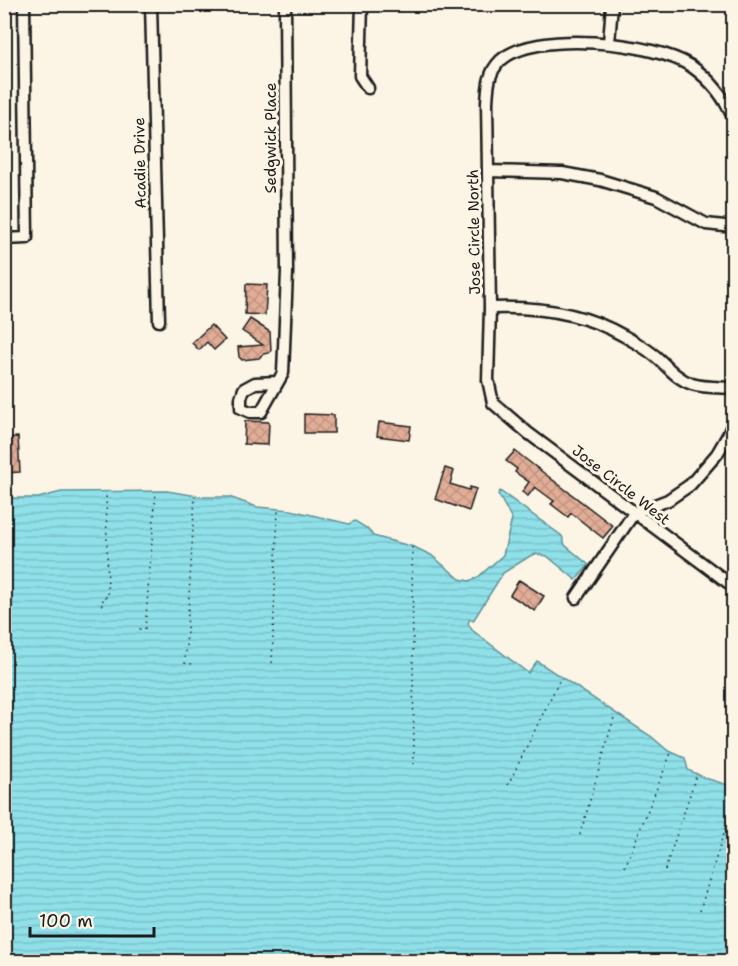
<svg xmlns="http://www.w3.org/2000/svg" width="738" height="966" font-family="'Shantell Sans',sans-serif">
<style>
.water{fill:url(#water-rules);stroke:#619297;stroke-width:1.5}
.building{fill:url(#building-cross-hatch);stroke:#1c1c1c;stroke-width:1.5}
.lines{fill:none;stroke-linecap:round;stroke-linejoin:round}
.minor-casing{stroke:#1c1c1c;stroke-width:15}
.path{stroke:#1c1c1c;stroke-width:1.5;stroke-dasharray:1.5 4.5;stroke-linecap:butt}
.minor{stroke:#fcf5e5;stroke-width:10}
.labels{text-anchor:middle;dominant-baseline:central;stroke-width:6;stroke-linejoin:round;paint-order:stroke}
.street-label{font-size:15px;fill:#1c1c1c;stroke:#fcf5e5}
</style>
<defs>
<pattern id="water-rules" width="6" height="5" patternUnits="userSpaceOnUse" patternTransform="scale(1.5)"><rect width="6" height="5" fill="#8fe0e9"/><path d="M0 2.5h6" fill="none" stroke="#7bc0c7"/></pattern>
<pattern id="building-cross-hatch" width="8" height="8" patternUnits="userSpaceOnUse" patternTransform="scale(1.5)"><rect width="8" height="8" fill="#e2ad97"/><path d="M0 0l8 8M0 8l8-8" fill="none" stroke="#c19482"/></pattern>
</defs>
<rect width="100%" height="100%" fill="#fcf5e5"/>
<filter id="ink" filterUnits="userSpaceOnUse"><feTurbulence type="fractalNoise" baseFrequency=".0167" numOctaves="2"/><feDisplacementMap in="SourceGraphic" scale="12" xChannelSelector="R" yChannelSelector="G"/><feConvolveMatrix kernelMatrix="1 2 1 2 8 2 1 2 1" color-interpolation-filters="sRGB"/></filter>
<g filter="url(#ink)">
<path class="water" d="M167 491 204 497H229L257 507 291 510 349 524 355 521 368 529 373 536 414 547 431 555 460 579 469 581 477 578 503 555 512 519 498 494 500 491 562 536 565 545 589 565 576 580 547 556 536 554 530 556 503 573 473 621 470 619 468 623 472 630 528 673 537 661 652 737 667 750 685 758 688 770 705 778 728 785V792L734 795 733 961H5V498H38L61 492Z"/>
<path class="building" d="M246 284 267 285 265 315 245 314Z
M250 319 270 332 271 351 269 353 263 354 259 358 242 360 239 357 238 347 263 345 242 331Z
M211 325 225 340 214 350 207 342 199 350 192 343Z
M304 414 334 415V433H304Z
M245 421 269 422 268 445 244 444Z
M379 422 411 426 409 440 377 436Z
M18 437 20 472 4 473V438Z
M515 451 613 526 603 538 571 513 568 517 551 504 554 501 535 487 528 496 522 492 529 482 515 472 517 469 506 461Z
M445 468 454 471 450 484 469 490 470 487 476 489 469 511 435 499Z
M519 580 544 596 535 611 510 595Z"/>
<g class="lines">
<defs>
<path id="minor" d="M151 4 159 321
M362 4 360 76 368 88
M609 43 612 4
M734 120C725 97 711 80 691 66 654 42 534 29 500 61 488 73 488 87 487 103L490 308 488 380 493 403 528 433 734 587
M488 171 562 173 600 180 656 197 706 224 734 227
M4 239 27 238 24 4
M490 308C536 306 583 312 624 336 637 343 651 351 662 362 671 371 680 380 692 384 705 388 720 387 734 388
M277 382 255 383 244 389 241 398V408L250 412H261L283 373 284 348 287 272 285 4
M576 598 634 513 668 500 690 485 717 454 728 435 734 421"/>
</defs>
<use href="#minor" class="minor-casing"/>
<path class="path" d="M412 547 414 764
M101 605H103V597H108L106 492
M4 619 9 623 10 640
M139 629H145L156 492
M272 663 278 509
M192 664 185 663 195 496
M508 785 561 677
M580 835 615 714
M625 867 671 753
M665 870 697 773
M700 910 734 800"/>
<use href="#minor" class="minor"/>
</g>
</g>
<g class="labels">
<g class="street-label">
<text transform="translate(271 138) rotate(-90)">Sedgwick Place</text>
<text transform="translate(140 163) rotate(-91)">Acadie Drive</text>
<text transform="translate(474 232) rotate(-91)">Jose Circle North</text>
<text transform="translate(621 485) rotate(38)">Jose Circle West</text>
</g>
</g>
<rect width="738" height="966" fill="none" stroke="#fcf5e5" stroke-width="24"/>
<rect x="12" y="12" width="714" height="942" fill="none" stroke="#1c1c1c" stroke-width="2" filter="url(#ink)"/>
<path d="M30 927v9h124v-9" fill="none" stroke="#1c1c1c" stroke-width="3"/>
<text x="39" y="927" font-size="18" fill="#1c1c1c" stroke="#fcf5e5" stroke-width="4.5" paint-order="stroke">100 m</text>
</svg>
